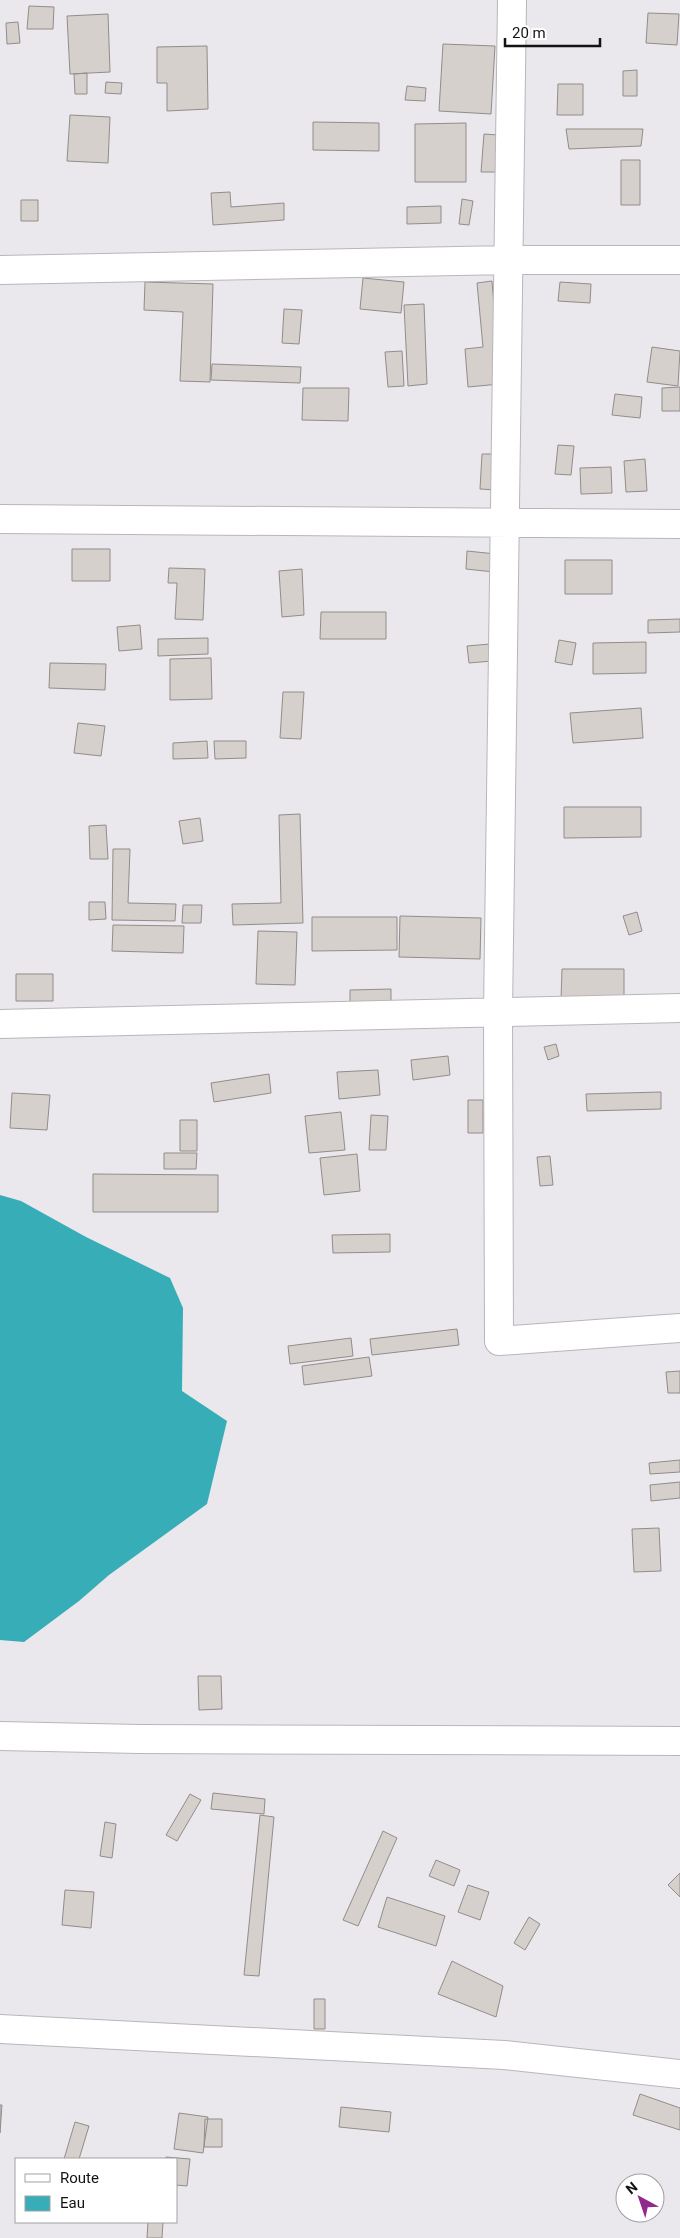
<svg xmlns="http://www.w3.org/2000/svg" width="680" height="2238" font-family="Roboto,sans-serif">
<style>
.water{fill:#37adb7}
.building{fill:#d6d0cd;stroke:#928d8a}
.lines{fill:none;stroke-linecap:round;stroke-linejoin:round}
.minor-casing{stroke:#b8b6bc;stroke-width:30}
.minor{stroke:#fff;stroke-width:28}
</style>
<rect width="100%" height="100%" fill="#eae7ed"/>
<path class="water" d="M0 1195 21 1201 86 1237 170 1278 183 1308 182 1391 227 1421 207 1504 109 1575 79 1601 24 1642 0 1640Z"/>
<path class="building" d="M29 6 54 7 53 29H27Z
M648 13 679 14 677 45 646 43Z
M108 14 110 72 70 74 67 16Z
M18 22 20 43 7 44 6 23Z
M443 44 495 46 491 114 439 111Z
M207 46 208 109 167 111V83H157V47Z
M637 70V96H623V71Z
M87 73V94H75L74 74Z
M106 82 122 83 121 94 105 93Z
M558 84H583V115H557Z
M407 86 426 88 425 101 405 100Z
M70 115 110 117 108 163 67 161Z
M313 122 379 123V151L313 150Z
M466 123V182H415V124Z
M566 129H643L641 146 569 149Z
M484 134 498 135 496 172H481Z
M621 160H640V205H621Z
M230 192 231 207 284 203V220L213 225 211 193Z
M462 199 473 201 469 225 459 224Z
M21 200H38V221H21Z
M441 206V223L407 224V207Z
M363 278 404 282 401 313 360 309Z
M492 281 500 384 468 387 465 349 483 347 477 283Z
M145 282 213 284 210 382 180 381 183 312 144 310Z
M560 282 591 284 590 303 558 301Z
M424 304 427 384 408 386 404 305Z
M284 309 302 310 299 344 282 343Z
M652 347 680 351 678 386 647 382Z
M402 351 404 386 388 387 385 352Z
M212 364 301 367 300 383 211 380Z
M680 387V411H662V388Z
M303 388H349L348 421 302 420Z
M615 394 642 397 640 418 612 415Z
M558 445 574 446 571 475 555 474Z
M482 454H498L496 490 480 489Z
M645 459 647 491 626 492 624 461Z
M611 467 612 493 581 494 580 468Z
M72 549H110V581H72Z
M467 551 496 554 494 572 466 569Z
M565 560H612V594H565Z
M169 568 205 569 203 620 175 619 177 583H168Z
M302 569 304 615 282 617 279 571Z
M321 612H386V639H320Z
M680 619V632L648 633V620Z
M140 625 142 649 119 651 117 627Z
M208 638V654L158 656V639Z
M559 640 576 643 572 665 555 662Z
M646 642V673L593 674V643Z
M490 644 492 661 469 663 467 646Z
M211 658 212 699 170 700V659Z
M50 663 106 664 105 690 49 688Z
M283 692H304L301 739 280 738Z
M641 708 643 738 573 743 570 713Z
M78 723 105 726 101 756 74 753Z
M207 741 208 758 173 759V743Z
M214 741H246V758L215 759Z
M564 807H641V837L564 838Z
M300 814 303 923 233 925 232 904 281 903 279 815Z
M200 818 203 841 183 844 179 821Z
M106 825 108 859H90L89 826Z
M113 849H130L128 903 176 904 175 921 112 920Z
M89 902H105L106 919 89 920Z
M183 905H202L201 923H182Z
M637 912 642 931 629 935 623 916Z
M400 916 481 918 480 959 399 957Z
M312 917H397V950L312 951Z
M113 925 184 926 183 953 112 951Z
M258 931 297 932 295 985 256 984Z
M562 969H624V1000H561Z
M16 974H53V1001H16Z
M391 989V1002L350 1004V990Z
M556 1044 559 1056 548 1060 544 1047Z
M448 1056 450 1075 413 1080 411 1060Z
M378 1070 380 1095 339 1099 337 1072Z
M269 1074 271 1093 214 1102 211 1083Z
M661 1092V1109L587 1111 586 1094Z
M12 1093 50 1095 47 1130 10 1128Z
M468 1100H483V1133H468Z
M341 1112 345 1150 309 1153 305 1116Z
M371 1115 388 1116 386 1150H369Z
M180 1120H197V1151H180Z
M164 1153H197L196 1169H164Z
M357 1154 360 1191 324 1195 320 1158Z
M550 1156 553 1185 540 1186 537 1157Z
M93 1174 218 1175V1212H93Z
M390 1234V1252L333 1253 332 1235Z
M457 1329 459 1345 372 1355 370 1339Z
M351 1338 353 1356 290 1364 288 1346Z
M369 1357 372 1376 304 1385 302 1366Z
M680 1371V1393H668L666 1372Z
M680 1460V1472L650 1474 649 1463Z
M680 1482V1498L651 1501 650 1485Z
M659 1528 661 1571 634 1572 632 1529Z
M198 1676H221L222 1709 199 1710Z
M213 1793 265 1799 264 1814 211 1809Z
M190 1794 201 1800 177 1841 166 1835Z
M260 1815 274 1817 259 1976 244 1975Z
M105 1822 116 1824 112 1858 100 1856Z
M383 1831 397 1838 358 1926 343 1920Z
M436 1860 460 1870 454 1886 429 1876Z
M680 1873V1897L668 1885Z
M468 1885 489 1892 480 1920 458 1912Z
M65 1890 94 1892 91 1928 62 1925Z
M387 1897 445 1916 436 1946 378 1927Z
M529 1917 540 1924 525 1950 514 1943Z
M452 1961 503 1986 496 2017 438 1994Z
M314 1999H325V2029H314Z
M640 2094 680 2108V2130L633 2115Z
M0 2105H2L0 2133Z
M341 2107 391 2112 389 2132 339 2127Z
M179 2113 208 2117 203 2153 174 2149Z
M205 2119H222V2147H204Z
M75 2122 89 2126 79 2159H64Z
M166 2157 190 2159 187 2186 176 2185V2159H166Z
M148 2222H163L162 2238H147Z"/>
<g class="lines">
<defs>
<path id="minor" d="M512 0 498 1012 499 1341 680 1328
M0 270 508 260H680
M0 519 680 524
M0 1024 680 1008
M0 1736 139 1739 680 1741
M0 2029 504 2055 680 2074"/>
</defs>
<use href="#minor" class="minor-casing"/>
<use href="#minor" class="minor"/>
</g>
<rect x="15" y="2158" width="162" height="65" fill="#ffffff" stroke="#a1a1a1"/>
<rect x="25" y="2174" width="25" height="8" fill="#ffffff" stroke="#a1a1a1"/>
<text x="60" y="2183" font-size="15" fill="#131314">Route</text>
<rect x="25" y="2196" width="25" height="15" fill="#37adb7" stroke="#a1a1a1"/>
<text x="60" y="2208" font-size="15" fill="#131314">Eau</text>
<g transform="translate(640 2198) rotate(320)"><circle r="24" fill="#ffffff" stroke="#a1a1a1"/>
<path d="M0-4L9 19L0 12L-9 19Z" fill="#92298d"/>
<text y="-8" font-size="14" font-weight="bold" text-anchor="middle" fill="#131314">N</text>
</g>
<path d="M505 38v8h95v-8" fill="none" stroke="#131314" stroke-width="2.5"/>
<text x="512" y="38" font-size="15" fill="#131314" stroke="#ffffff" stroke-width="4" paint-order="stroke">20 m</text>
</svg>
